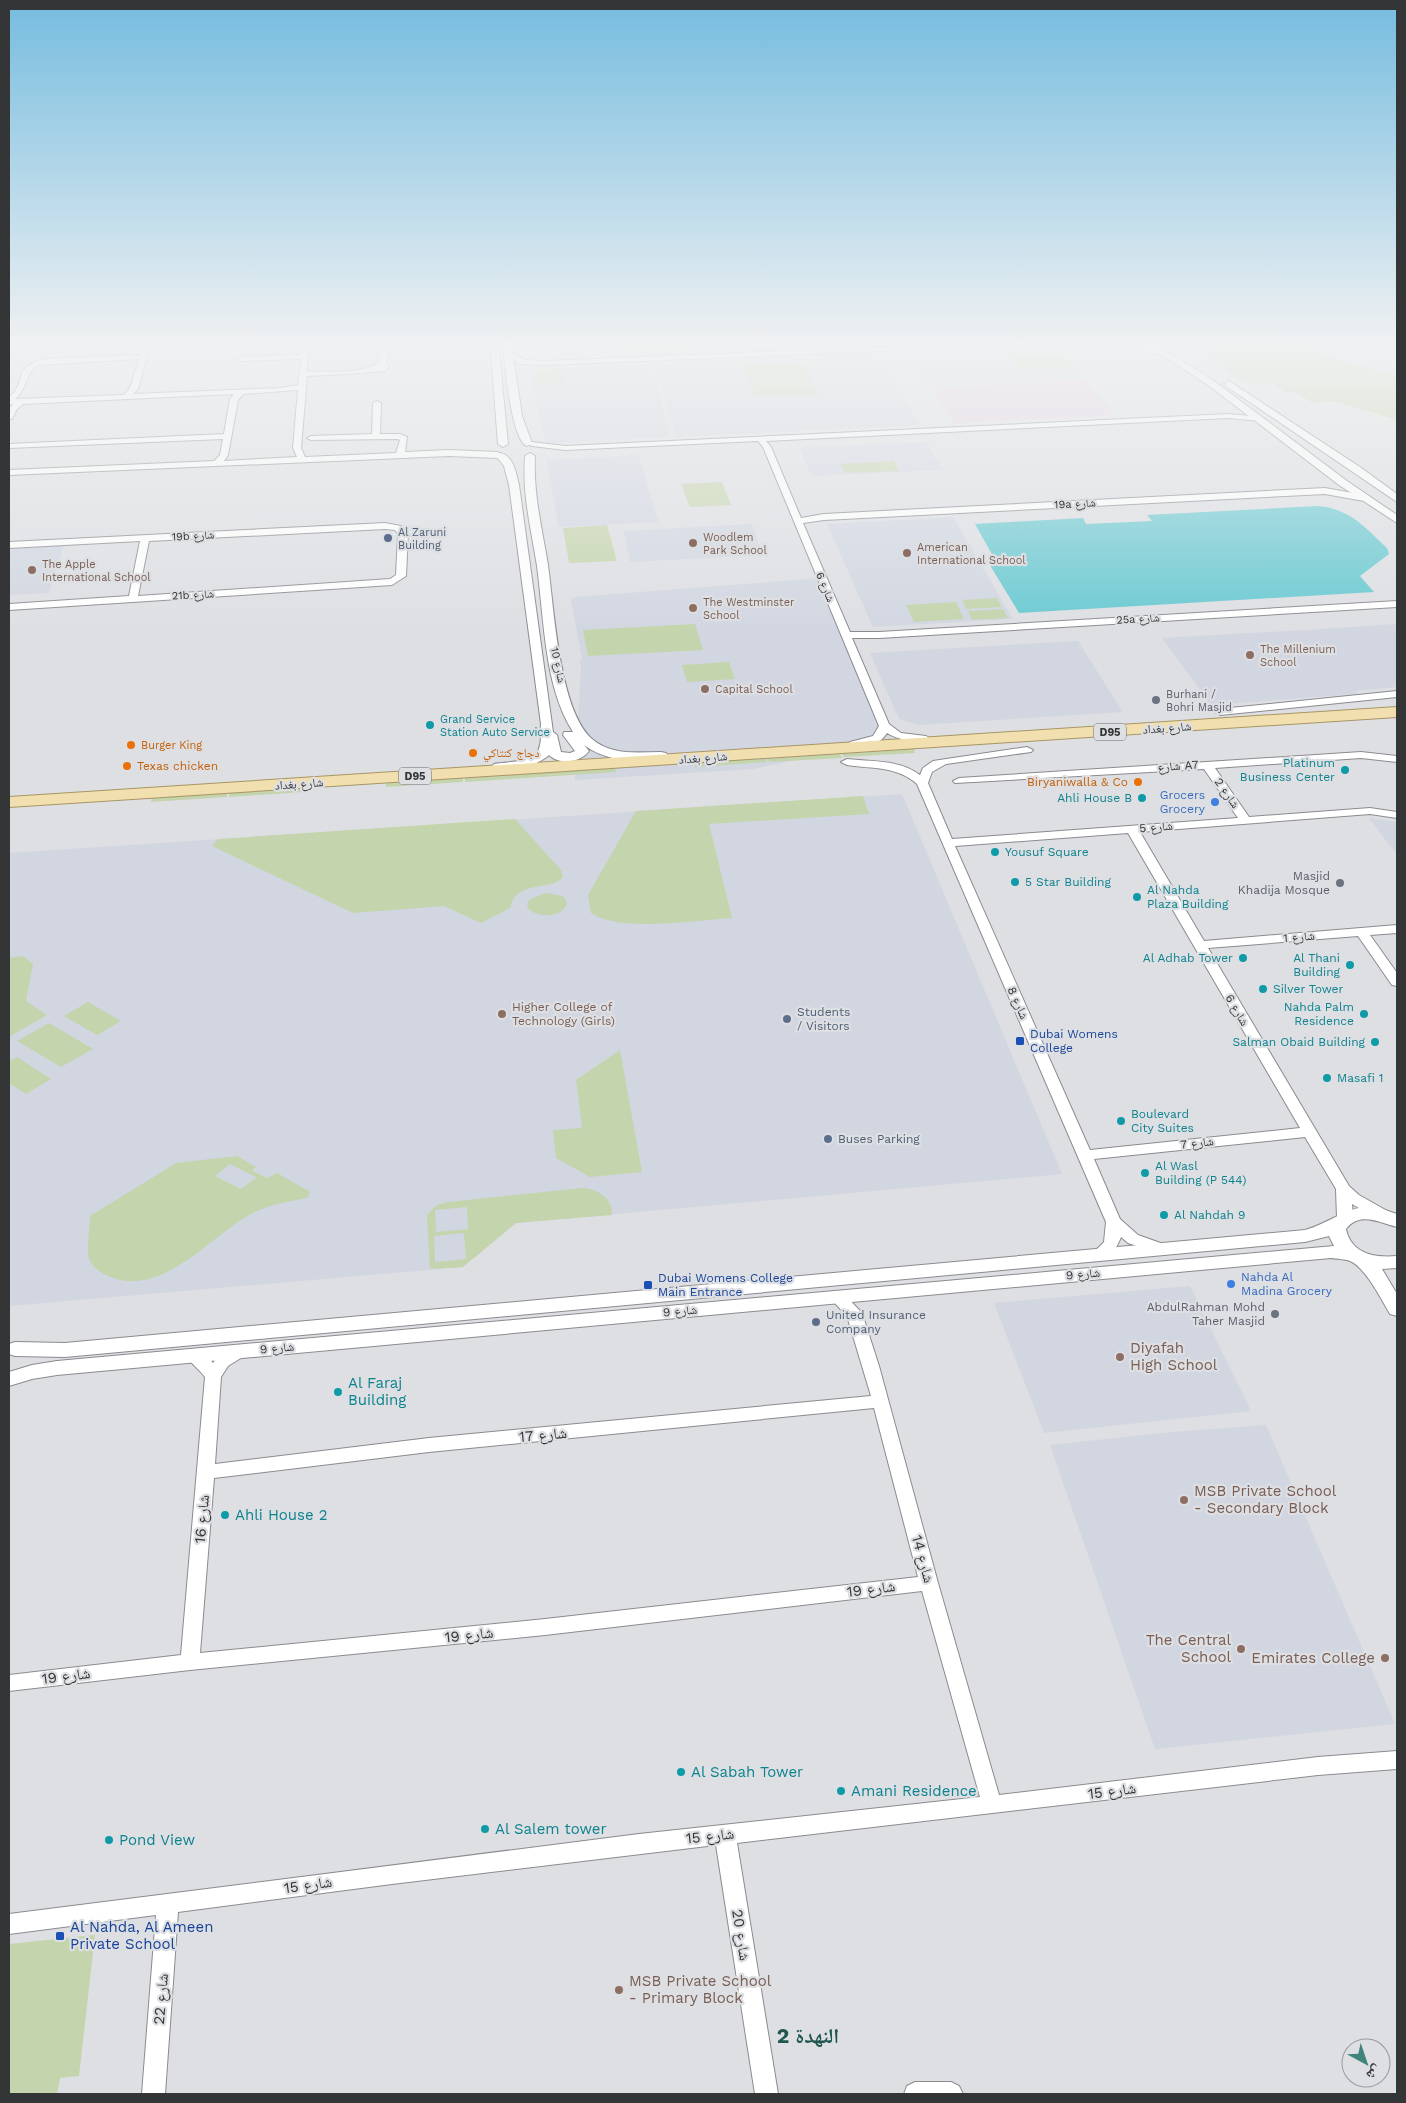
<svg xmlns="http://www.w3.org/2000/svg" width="1406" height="2103" font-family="'Work Sans','Noto Naskh Arabic',sans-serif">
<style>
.built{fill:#d1d6e1}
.medical{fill:#e1cfe1}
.green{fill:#c4d4ac;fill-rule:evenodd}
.water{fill:#69c9d1}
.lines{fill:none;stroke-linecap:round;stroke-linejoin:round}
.minor-casing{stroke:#8a8b8f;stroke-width:2}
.tertiary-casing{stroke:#8a8b8f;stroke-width:2}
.primary-casing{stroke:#a89564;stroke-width:2}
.minor{fill:#fff;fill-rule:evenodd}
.tertiary{fill:#fff;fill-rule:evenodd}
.primary{fill:#f1dfb0;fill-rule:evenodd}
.service-dot{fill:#5c6f8a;stroke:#dedfe3;stroke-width:2}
.education-dot{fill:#8d6e63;stroke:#dedfe3;stroke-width:2}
.worship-dot{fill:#6b7280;stroke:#dedfe3;stroke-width:2}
.culture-dot{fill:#0f9aa8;stroke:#dedfe3;stroke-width:2}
.food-dot{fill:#e8710a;stroke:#dedfe3;stroke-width:2}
.shop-dot{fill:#3f7fe0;stroke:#dedfe3;stroke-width:2}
.transit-dot{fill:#1a4fb4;stroke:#dedfe3;stroke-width:2}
.labels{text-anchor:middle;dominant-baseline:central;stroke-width:4.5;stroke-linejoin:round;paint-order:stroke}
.far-street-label{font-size:11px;fill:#343536;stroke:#dedfe3}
.far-service-label{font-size:11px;fill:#4e5e75;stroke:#dedfe3;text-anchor:start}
.far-education-label{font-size:11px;fill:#785e54;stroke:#dedfe3;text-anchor:start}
.far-worship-label{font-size:11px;fill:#5b616d;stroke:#dedfe3;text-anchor:start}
.far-culture-label{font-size:11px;fill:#0d838f;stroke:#dedfe3;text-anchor:start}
.shield{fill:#dedfe3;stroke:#67686a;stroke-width:1}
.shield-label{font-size:11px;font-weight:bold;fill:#343536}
.far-food-label{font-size:11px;fill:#c56008;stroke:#dedfe3;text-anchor:start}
.street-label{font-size:12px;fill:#343536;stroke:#dedfe3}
.food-label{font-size:12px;fill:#c56008;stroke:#dedfe3;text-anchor:start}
.culture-label{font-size:12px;fill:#0d838f;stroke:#dedfe3;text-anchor:start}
.shop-label{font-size:12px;fill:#366cbe;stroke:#dedfe3;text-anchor:end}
.worship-label{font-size:12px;fill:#5b616d;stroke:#dedfe3;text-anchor:end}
.education-label{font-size:12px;fill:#785e54;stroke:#dedfe3;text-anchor:start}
.service-label{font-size:12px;fill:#4e5e75;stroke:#dedfe3;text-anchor:start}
.transit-label{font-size:12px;fill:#164399;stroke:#dedfe3;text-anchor:start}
.near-education-label{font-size:15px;fill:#785e54;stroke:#dedfe3;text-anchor:start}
.near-culture-label{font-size:15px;fill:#0d838f;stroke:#dedfe3;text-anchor:start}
.near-street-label{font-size:15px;fill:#343536;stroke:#dedfe3}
.near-transit-label{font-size:15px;fill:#164399;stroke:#dedfe3;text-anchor:start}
.near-district-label{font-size:21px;font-weight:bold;fill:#1f5750;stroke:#dedfe3}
</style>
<rect width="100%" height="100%" fill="#dedfe3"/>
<path class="built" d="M388 341H470L474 360 389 363Z
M1058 346 1085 379 930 387 909 352Z
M871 354 878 355 919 423 915 425 676 437 653 363Z
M651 363 671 437 545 443 533 385 532 369Z
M926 442 942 470 812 476 799 448Z
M639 455 658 522 559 527 546 460Z
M953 517 1013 619 873 627 827 524Z
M752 524 763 555 630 562 624 531Z
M64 545 49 593 9 595V548Z
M821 578 891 739 754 769 575 780 581 668 580 660 582 659 571 600 576 597Z
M1397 624V687L1356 691 1358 694 1211 705 1162 638 1305 630 1314 641 1306 630Z
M1078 641 1123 712 918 725 899 719 870 653Z
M902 794 1062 1174 516 1223 463 1267 9 1306V853Z
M1369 818 1397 822V855Z
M1190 1286 1251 1411 1044 1433 994 1303Z
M1266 1425 1395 1724 1155 1749 1050 1445 1172 1432Z"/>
<path class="medical" d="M1086 380 1114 415 954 423 930 388Z"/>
<path class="green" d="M608 341H653L656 347 698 346 700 351 636 353 635 348 610 349Z
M772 341H843C821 350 794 350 772 341Z
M1218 341H1296L1312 351 1397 376V420L1334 401 1313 403 1296 393 1286 392 1272 383 1253 385 1247 381 1241 382 1210 355 1207 350 1224 349Z
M1063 353 1074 367 1048 368 1037 354Z
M1036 354 1046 368 1020 369 1010 355Z
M803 362 818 394 755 397 742 364Z
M560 369 564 383 538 384 535 370Z
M894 461 899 471 845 473 840 464Z
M722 482 731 505 690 507 681 484Z
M607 525 617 561 569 563 563 528Z
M997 598 1002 607 966 609 962 600Z
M956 602 964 619 914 622 906 605Z
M1003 609 1008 618 972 620 968 611Z
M695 624 703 650 588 656 583 630Z
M729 662 735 679 687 682 682 665Z
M914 749 915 753 844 757 842 754Z
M840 754 842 758 769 762 768 759Z
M766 759 767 762 695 767 694 763Z
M615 768 616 772 465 782V778Z
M463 778V782L386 787V783Z
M306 788 305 792 229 797 230 793Z
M227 793V797L151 802 152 798Z
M863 796 869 814 709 824 732 918C696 920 621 933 591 913L588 895 636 811Z
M515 819 561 870 563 877C550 892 516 879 510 908L481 923 444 906 353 913 212 846 218 839Z
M545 893 563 896 567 903C563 918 536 919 527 907L529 900Z
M23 956 33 964 26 1001 47 1015 9 1037V958Z
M88 1002 121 1021 97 1035 64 1016Z
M49 1023 93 1049 61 1067 17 1041Z
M620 1050 642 1172 590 1177 556 1158 553 1130 582 1128 576 1080Z
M17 1057 51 1079 26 1094 9 1083V1062Z
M237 1156 256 1167 252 1171 267 1178 277 1173 310 1192 307 1198C287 1202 267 1205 249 1215 207 1239 161 1299 108 1276 99 1272 89 1265 88 1254 87 1242 90 1228 90 1216L176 1163ZM230 1164 256 1177V1178L241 1189 215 1176Z
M582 1188C598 1189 613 1198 612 1215L516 1223 463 1267 430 1269 427 1215 437 1205 448 1202ZM467 1207 468 1229 436 1232 435 1210ZM464 1233 466 1259 435 1262 434 1236Z
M95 1935 79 2076 60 2078 57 2094H9V1944Z"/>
<path class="water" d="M1319 506C1352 510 1364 527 1387 548L1389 554 1360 576 1374 592 1019 613 991 567 993 556 975 524 1083 518 1086 524 1152 521 1147 515Z"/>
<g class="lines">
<defs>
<path id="minor" d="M9 341H72L68 343 9 345Z
M146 341H154L150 345 138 389 133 394 280 388 298 385 301 359 241 361 237 359 241 357 301 355 302 341H309L307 372C326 371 365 375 379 362L378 341H385L387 363 389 366 385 371C360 373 333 375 307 376L301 448 305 457 396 453 400 440 398 439 311 440 307 438 311 436 372 434 373 403 377 401 381 403 380 434H400L407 437 405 452 449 450 498 452 502 455 498 458 449 456 9 475V470L214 461 220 455 223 439 9 448V444L224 434 230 399 234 394 23 404 17 409 12 419H9V409L13 404H9V397C28 383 11 366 45 359L140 355ZM139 359 130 388 124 395 15 399C27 390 25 373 38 365ZM298 390 293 448 297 457 224 461 228 455 238 400 243 394Z
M1028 341H1078L1074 343 545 365 520 364 504 354 508 352 525 360 545 361Z
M1123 341H1148C1142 345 1129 345 1123 341Z
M1228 414 1261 417 1265 419 1261 421 1228 418 766 441 771 447 801 518 824 514 1325 488 1364 495 1368 498 1364 501 1325 494 824 520 803 523 850 632H879L1397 601V607L879 638H852L889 724 901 733 926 736 931 739C923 746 896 739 887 733 880 745 863 749 850 746L849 744 850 742 873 736 879 726 763 447 758 441 565 450 532 446 528 444 532 442 565 446Z
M385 523 401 526 408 533 406 576 392 585 9 610V604L129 596 140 541 9 548V542ZM385 529 395 530 398 534 396 575 390 579 138 596 149 541Z
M1397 691V697L1220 715 1215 712 1220 709Z
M1027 747 1033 750 1031 752 946 764 932 772 928 783 952 839 1238 818 1204 769 955 783 953 781 959 778 1361 752 1397 756V762L1361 758 1215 768 1249 817 1370 808 1397 812V818L1370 814 1140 832 1204 941 1397 925V933L1370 935 1397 973V986L1392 985 1358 936 1208 948 1349 1186 1359 1195 1389 1212 1392 1216 1389 1220H1379L1352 1204 1353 1218 1350 1222H1340L1337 1218 1336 1189 1305 1137 1094 1159 1120 1219 1138 1235 1166 1245 1169 1249 1166 1253 1161 1254 1128 1243 1121 1237C1117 1248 1110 1258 1098 1261L1092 1260 1090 1256 1104 1242 1106 1222 917 784C897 766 873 769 847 765L841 762 847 759C871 762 899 759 920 775L923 768 933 761ZM1128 833 1300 1128 1090 1150 955 846Z
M837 1291 843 1293 862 1313 879 1366 938 1583 999 1795 1318 1757 1397 1751V1769L1318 1775 737 1843 778 2094H755L716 1845 392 1884 178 1912 165 2094H142L156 1915 9 1934V1914L639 1834 980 1797 922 1591 545 1635 190 1670 9 1691V1675L181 1655 205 1377C199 1369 191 1364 187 1356L189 1352C199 1349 207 1355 213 1363 219 1354 233 1344 244 1348L246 1352 244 1356 228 1366 221 1377 215 1464 429 1438 871 1396 847 1316 829 1297 831 1293ZM874 1408 918 1577 545 1619 200 1653 214 1478 429 1452Z
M915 2082H951L959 2086 963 2094H904L907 2086Z"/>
<path id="tertiary" d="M490 341H498L508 444 503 447 498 444Z
M503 341H511L522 416 532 443 527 446C511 441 504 358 503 341Z
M1095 341H1121L1147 346 1144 341H1151L1214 381 1347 481 1397 515V523L1339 485 1208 385 1159 353 1152 354 1135 347 1099 344Z
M1229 381 1360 467 1397 494V502L1226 386 1224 384Z
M501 453C514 457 516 473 519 485L553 732 557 735 561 752 570 753 575 751 563 735 564 732H573C544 687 544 618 537 566 531 529 522 494 525 456L530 453 535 456C533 493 542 528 548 565 554 608 559 710 592 739 612 756 637 752 661 752L666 753 668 756 666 759C641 765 605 761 584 745L589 751C580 763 559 765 549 755 540 764 502 778 492 767L494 764C509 761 537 764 540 745 542 738 540 731 541 724L509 485 504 466 496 456Z
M1364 1207 1382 1209 1397 1214V1227C1380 1223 1360 1211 1346 1229 1351 1254 1375 1258 1397 1256V1268L1382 1269 1397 1294V1316L1390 1314C1381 1299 1366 1268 1350 1261 1345 1259 1337 1259 1331 1258L57 1375 32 1379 9 1386V1372L32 1365 57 1361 1334 1246 1329 1236 1305 1242 65 1357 15 1356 9 1354V1344L15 1342 65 1343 1305 1230C1327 1224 1342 1210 1364 1207Z"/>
<path id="primary" d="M1397 707V717L9 807V797Z"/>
</defs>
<use href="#minor" class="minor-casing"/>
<use href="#tertiary" class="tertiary-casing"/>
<use href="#primary" class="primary-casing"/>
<use href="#minor" class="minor"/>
<use href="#tertiary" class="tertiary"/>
<use href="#primary" class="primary"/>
</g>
<linearGradient id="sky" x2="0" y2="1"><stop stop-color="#75bcdf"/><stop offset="0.54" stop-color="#f0f1f2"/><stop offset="1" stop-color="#f0f1f2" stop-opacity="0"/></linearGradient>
<rect width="1406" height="635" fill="url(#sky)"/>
<g class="service-dot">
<circle cx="388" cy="538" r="5"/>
<circle cx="787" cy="1019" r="5"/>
<circle cx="828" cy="1139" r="5"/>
<circle cx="816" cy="1322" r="5"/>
</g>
<g class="education-dot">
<circle cx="693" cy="543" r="5"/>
<circle cx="907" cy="553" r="5"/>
<circle cx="32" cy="570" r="5"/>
<circle cx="693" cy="608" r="5"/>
<circle cx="1250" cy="655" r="5"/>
<circle cx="705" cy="689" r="5"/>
<circle cx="502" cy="1014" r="5"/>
<circle cx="1120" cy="1357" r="5"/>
<circle cx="1184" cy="1500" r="5"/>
<circle cx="1241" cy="1649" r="5"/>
<circle cx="1385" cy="1658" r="5"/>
<circle cx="619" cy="1990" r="5"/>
</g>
<g class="worship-dot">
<circle cx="1156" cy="700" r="5"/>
<circle cx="1340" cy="883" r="5"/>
<circle cx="1275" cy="1314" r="5"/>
</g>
<g class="culture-dot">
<circle cx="430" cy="725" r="5"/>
<circle cx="1345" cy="770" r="5"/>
<circle cx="1142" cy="798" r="5"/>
<circle cx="995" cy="852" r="5"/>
<circle cx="1015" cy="882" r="5"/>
<circle cx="1137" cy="897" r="5"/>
<circle cx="1243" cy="958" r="5"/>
<circle cx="1350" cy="965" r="5"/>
<circle cx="1263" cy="989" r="5"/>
<circle cx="1364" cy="1014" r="5"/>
<circle cx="1375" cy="1042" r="5"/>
<circle cx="1327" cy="1078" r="5"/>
<circle cx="1121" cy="1121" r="5"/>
<circle cx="1145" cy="1173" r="5"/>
<circle cx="1164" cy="1215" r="5"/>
<circle cx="338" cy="1392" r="5"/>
<circle cx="225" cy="1515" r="5"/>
<circle cx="681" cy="1772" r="5"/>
<circle cx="841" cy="1791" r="5"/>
<circle cx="485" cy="1829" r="5"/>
<circle cx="109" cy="1840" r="5"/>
</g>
<g class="food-dot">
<circle cx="131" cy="745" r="5"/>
<circle cx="473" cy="753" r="5"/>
<circle cx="127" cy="766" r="5"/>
<circle cx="1138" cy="782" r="5"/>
</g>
<g class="shop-dot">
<circle cx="1215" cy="802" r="5"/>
<circle cx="1231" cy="1284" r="5"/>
</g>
<g class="transit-dot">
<rect x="1015" y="1036" width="10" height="10" rx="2.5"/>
<rect x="643" y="1280" width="10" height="10" rx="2.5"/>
<rect x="55" y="1931" width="10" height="10" rx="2.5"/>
</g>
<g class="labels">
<g class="far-street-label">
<text transform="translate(1075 504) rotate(-3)">19a شارع</text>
<text transform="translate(193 536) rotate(-3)">19b شارع</text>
<text transform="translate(825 587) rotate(67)">شارع 6</text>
<text transform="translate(193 595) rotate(-3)">21b شارع</text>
<text transform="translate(1138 619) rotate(-3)">25a شارع</text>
<text transform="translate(558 665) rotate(78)">شارع 10</text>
</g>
<g class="far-service-label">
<text x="398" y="532">Al Zaruni<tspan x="398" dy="13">Building</tspan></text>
</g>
<g class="far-education-label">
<text x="703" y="537">Woodlem<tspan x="703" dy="13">Park School</tspan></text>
<text x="917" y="547">American<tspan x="917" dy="13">International School</tspan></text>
<text x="42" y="564">The Apple<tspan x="42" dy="13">International School</tspan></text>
<text x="703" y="602">The Westminster<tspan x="703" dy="13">School</tspan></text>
<text x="1260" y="649">The Millenium<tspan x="1260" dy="13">School</tspan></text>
<text x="715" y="689">Capital School</text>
</g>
<g class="far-worship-label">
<text x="1166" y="694">Burhani /<tspan x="1166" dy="13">Bohri Masjid</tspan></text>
</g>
<g class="far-culture-label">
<text x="440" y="719">Grand Service<tspan x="440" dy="13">Station Auto Service</tspan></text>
</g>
<g class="shield">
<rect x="1094" y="723.5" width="32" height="17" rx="4"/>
<rect x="399" y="767.5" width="32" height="17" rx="4"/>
</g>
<g class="shield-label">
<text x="1110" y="732">D95</text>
<text x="415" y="776">D95</text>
</g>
<g class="far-food-label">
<text x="141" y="745">Burger King</text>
</g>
<g class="street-label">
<text transform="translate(1167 728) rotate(-4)">شارع بغداد</text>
<text transform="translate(703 758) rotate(-4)">شارع بغداد</text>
<text transform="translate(1178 766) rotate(-4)">شارع A7</text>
<text transform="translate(299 784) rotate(-4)">شارع بغداد</text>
<text transform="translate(1227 793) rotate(55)">شارع 2</text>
<text transform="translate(1156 827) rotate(-4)">شارع 5</text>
<text transform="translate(1299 937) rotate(-5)">شارع 1</text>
<text transform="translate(1018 1003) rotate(66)">شارع 8</text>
<text transform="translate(1237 1010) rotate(60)">شارع 6</text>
<text transform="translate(1197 1143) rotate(-6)">شارع 7</text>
<text transform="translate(1083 1274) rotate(-5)">شارع 9</text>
<text transform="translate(680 1311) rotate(-5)">شارع 9</text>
<text transform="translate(277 1348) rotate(-5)">شارع 9</text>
</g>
<g class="food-label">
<text x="483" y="753">دجاج كنتاكي</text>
<text x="137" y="766">Texas chicken</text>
<text x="1128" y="782" text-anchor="end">Biryaniwalla &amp; Co</text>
</g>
<g class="culture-label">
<text x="1335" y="763" text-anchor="end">Platinum<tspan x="1335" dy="14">Business Center</tspan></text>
<text x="1132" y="798" text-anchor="end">Ahli House B</text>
<text x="1005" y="852">Yousuf Square</text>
<text x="1025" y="882">5 Star Building</text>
<text x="1147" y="890">Al Nahda<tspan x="1147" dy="14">Plaza Building</tspan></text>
<text x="1233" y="958" text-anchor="end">Al Adhab Tower</text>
<text x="1340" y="958" text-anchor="end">Al Thani<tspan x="1340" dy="14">Building</tspan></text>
<text x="1273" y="989">Silver Tower</text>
<text x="1354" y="1007" text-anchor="end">Nahda Palm<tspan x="1354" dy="14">Residence</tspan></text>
<text x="1365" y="1042" text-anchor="end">Salman Obaid Building</text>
<text x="1337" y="1078">Masafi 1</text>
<text x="1131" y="1114">Boulevard<tspan x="1131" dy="14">City Suites</tspan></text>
<text x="1155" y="1166">Al Wasl<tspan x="1155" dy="14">Building (P 544)</tspan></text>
<text x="1174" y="1215">Al Nahdah 9</text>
</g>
<g class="shop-label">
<text x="1205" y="795">Grocers<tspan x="1205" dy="14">Grocery</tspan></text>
<text x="1241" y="1277" text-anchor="start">Nahda Al<tspan x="1241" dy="14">Madina Grocery</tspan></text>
</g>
<g class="worship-label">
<text x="1330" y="876">Masjid<tspan x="1330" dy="14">Khadija Mosque</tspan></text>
<text x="1265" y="1307">AbdulRahman Mohd<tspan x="1265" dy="14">Taher Masjid</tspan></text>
</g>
<g class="education-label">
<text x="512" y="1007">Higher College of<tspan x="512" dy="14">Technology (Girls)</tspan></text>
</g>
<g class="service-label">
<text x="797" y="1012">Students<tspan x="797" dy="14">/ Visitors</tspan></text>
<text x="838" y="1139">Buses Parking</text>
<text x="826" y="1315">United Insurance<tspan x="826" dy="14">Company</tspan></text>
</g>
<g class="transit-label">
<text x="1030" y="1034">Dubai Womens<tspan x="1030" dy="14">College</tspan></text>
<text x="658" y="1278">Dubai Womens College<tspan x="658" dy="14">Main Entrance</tspan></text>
</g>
<g class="near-education-label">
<text x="1130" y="1348">Diyafah<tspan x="1130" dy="17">High School</tspan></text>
<text x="1194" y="1491">MSB Private School<tspan x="1194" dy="17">- Secondary Block</tspan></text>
<text x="1231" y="1640" text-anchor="end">The Central<tspan x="1231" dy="17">School</tspan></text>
<text x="1375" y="1658" text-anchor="end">Emirates College</text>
<text x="629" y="1981">MSB Private School<tspan x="629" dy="17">- Primary Block</tspan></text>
</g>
<g class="near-culture-label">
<text x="348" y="1383">Al Faraj<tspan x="348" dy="17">Building</tspan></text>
<text x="235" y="1515">Ahli House 2</text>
<text x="691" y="1772">Al Sabah Tower</text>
<text x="851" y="1791">Amani Residence</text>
<text x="495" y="1829">Al Salem tower</text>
<text x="119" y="1840">Pond View</text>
</g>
<g class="near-street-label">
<text transform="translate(543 1435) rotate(-5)">شارع 17</text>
<text transform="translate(202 1519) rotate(-85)">شارع 16</text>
<text transform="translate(923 1559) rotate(75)">شارع 14</text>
<text transform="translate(871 1589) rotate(-7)">شارع 19</text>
<text transform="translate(469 1635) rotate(-6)">شارع 19</text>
<text transform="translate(66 1676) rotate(-7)">شارع 19</text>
<text transform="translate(1112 1791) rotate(-7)">شارع 15</text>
<text transform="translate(710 1836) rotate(-6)">شارع 15</text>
<text transform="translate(308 1885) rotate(-8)">شارع 15</text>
<text transform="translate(741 1935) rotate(81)">شارع 20</text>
<text transform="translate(161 1999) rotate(-85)">شارع 22</text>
</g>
<g class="near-transit-label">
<text x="70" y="1927">Al Nahda, Al Ameen<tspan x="70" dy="17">Private School</tspan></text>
</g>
<g class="near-district-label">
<text x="808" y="2035">النهدة 2</text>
</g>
</g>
<rect width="1406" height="2103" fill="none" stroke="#343536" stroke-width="20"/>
<g transform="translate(1366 2063) rotate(140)"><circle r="24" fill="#dedfe3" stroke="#9a9b9e"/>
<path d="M0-4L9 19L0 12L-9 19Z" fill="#40857b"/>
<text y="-8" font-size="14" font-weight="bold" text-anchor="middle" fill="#343536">ش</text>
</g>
</svg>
